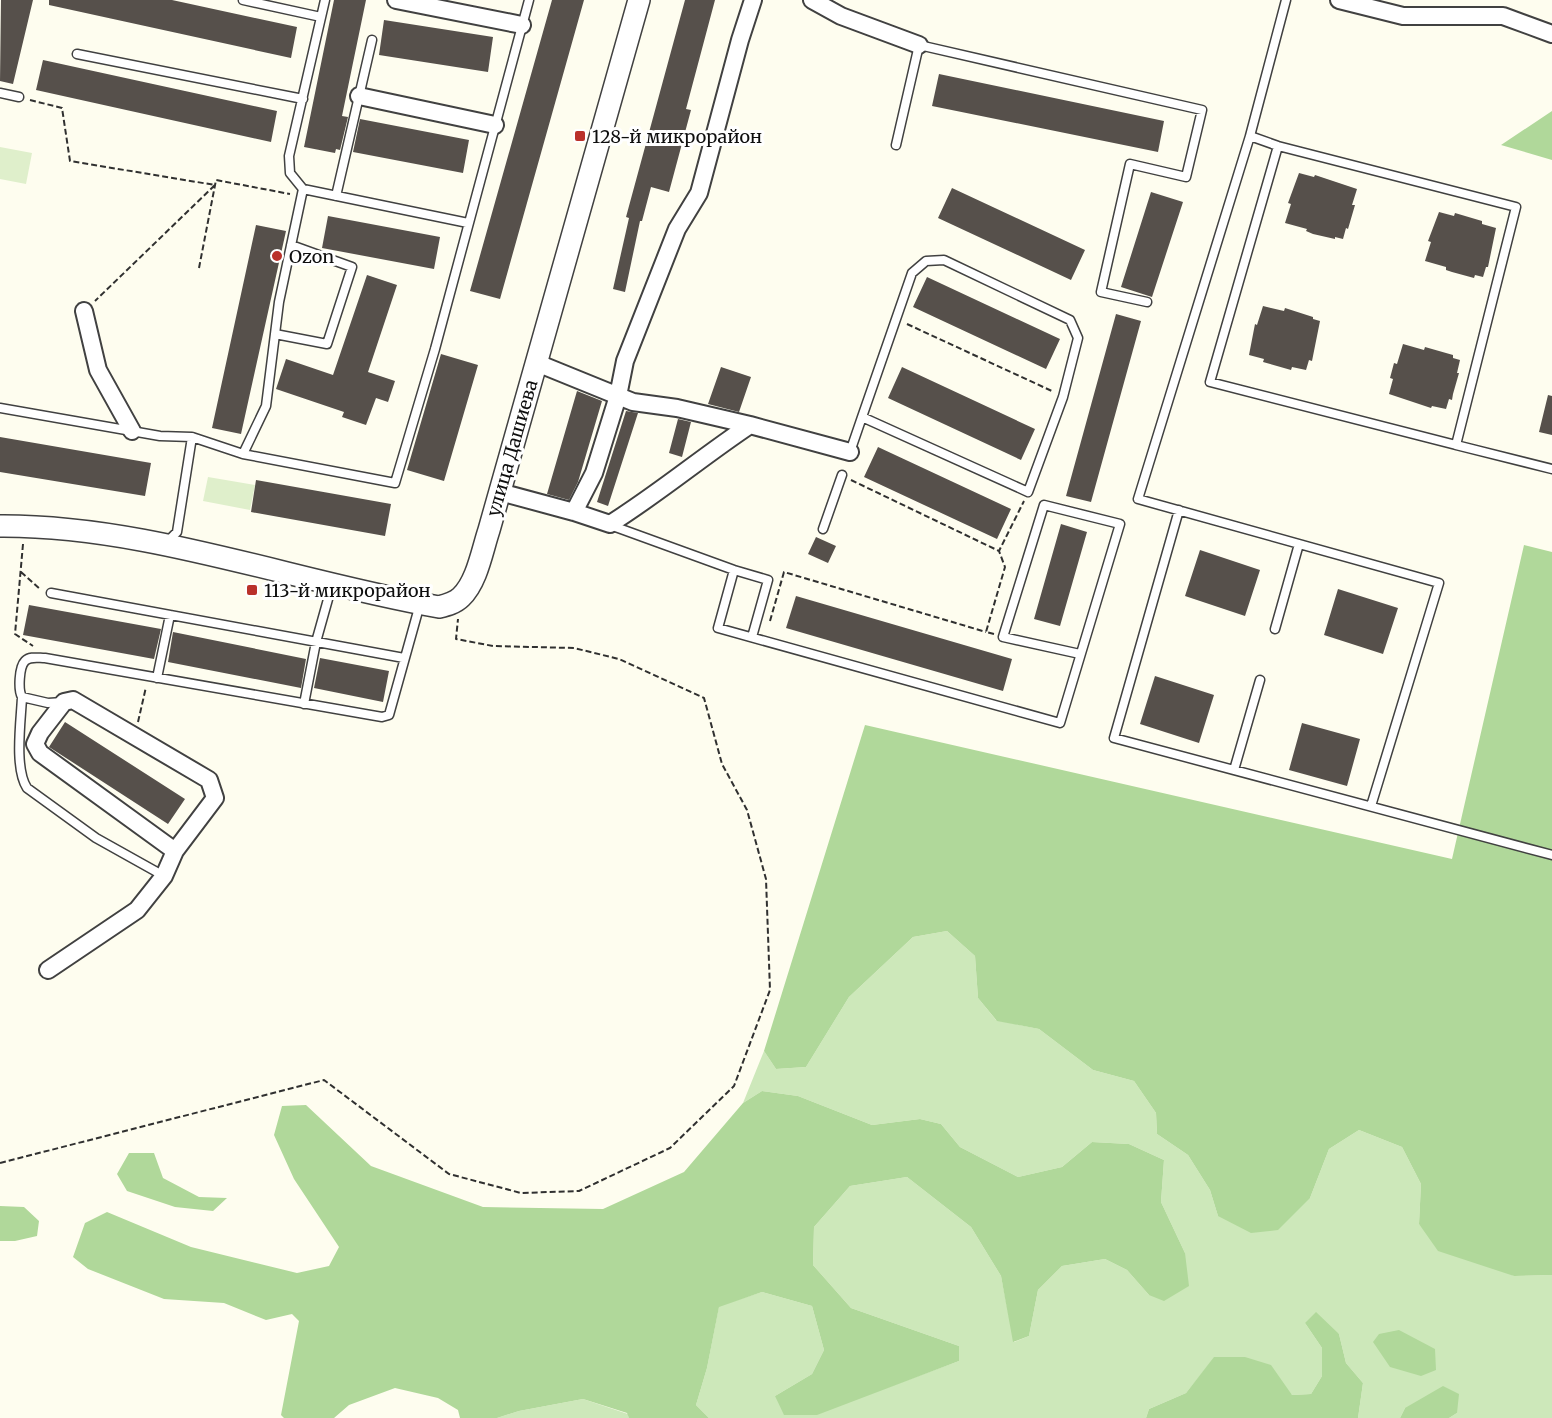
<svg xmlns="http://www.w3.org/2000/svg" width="1552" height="1418" font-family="Merriweather,serif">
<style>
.green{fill:#cde8ba}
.forest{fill:#b0d89a}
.pitch{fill:#dfefcb}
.building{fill:#56504b}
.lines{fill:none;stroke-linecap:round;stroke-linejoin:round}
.service-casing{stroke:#414141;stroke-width:11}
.minor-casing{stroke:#414141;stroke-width:20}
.tertiary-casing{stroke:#414141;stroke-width:24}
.path{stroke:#303030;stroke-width:2;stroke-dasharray:6 3;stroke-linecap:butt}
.service{stroke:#fff;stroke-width:8}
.minor{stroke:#fff;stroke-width:16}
.tertiary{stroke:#fff;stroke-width:21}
.poi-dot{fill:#ba312a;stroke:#fff;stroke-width:2}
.labels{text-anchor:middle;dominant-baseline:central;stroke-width:6;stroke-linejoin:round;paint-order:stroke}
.poi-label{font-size:18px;fill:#0e0e0e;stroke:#fff;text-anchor:start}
.street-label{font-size:18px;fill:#0e0e0e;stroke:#fff}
</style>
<rect width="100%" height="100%" fill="#fefdef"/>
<path class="green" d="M947 931 975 956 978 998 996 1020 1039 1029 1093 1070 1134 1081 1156 1113 1157 1134 1188 1155 1210 1190 1218 1216 1310 1198 1329 1149 1359 1130 1402 1147 1421 1184 1419 1224 1514 1276 1552 1275V1418H1449L1457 1413 1405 1408 1400 1418H1358L1363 1383 1346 1363 1339 1334 1305 1323 1322 1348V1376L1311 1394 1292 1395 1215 1357 1186 1393 1149 1409 1146 1418H709L696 1405 707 1368 719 1306 762 1292 812 1306 824 1350 812 1374 775 1396 886 1388 959 1361V1346L851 1308 813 1265 814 1227 850 1186 907 1177 971 1227 1001 1276 1014 1342 1029 1336 1038 1290 1062 1266 1105 1259 1127 1270 1149 1295 1185 1253 1161 1202 1164 1160 1129 1144 1092 1142 1062 1167 1018 1177 960 1147 941 1124 920 1119 872 1125 798 1096 762 1091 743 1103 764 1051 776 1069 806 1067 849 997 913 937Z
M583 1399 628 1414 629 1418H497L519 1411Z"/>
<path class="forest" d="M1552 111V160L1501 145Z
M1524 545 1552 552V1275L1514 1276 1438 1251 1419 1224 1421 1184 1402 1147 1359 1130 1329 1149 1310 1198 1278 1230 1251 1233 1218 1216 1210 1190 1188 1155 1157 1134 1156 1113 1134 1081 1093 1070 1039 1029 997 1021 978 998 975 956 947 931 913 937 849 997 806 1067 776 1069 764 1051 865 725 1452 859Z
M762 1091 798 1096 872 1125 920 1119 941 1124 960 1147 1018 1177 1062 1167 1092 1142 1129 1144 1164 1160 1161 1202 1185 1253 1189 1286 1164 1301 1149 1295 1127 1270 1105 1259 1062 1266 1038 1290 1029 1336 1013 1342 1001 1276 971 1227 907 1177 850 1186 814 1227 813 1265 851 1308 959 1346V1361L817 1415H784L775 1396 812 1374 824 1350 812 1306 762 1292 719 1307 707 1368 696 1405 709 1418H629L627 1413 583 1399 519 1411 497 1418H460L458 1410 438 1398 395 1388 349 1405 334 1418H284L281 1415 299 1321 292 1314 266 1320 224 1303 164 1299 88 1269 73 1257 85 1223 107 1212 191 1247 297 1273 329 1266 339 1247 294 1179 274 1135 282 1106 306 1105 371 1166 483 1207 603 1209 684 1172 743 1103Z
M129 1153H154L163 1178 199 1197 227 1198 213 1211 175 1207 127 1191 117 1174Z
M0 1206 24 1207 39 1221 37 1236 15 1241H0Z
M1316 1312 1339 1334 1346 1363 1363 1383 1358 1418H1146L1149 1409 1186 1393 1214 1357H1245L1271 1365 1292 1395 1311 1394 1322 1376V1348L1305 1323Z
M1399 1330 1435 1349 1436 1370 1421 1376 1390 1367 1373 1342 1379 1334Z
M1443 1386 1459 1394 1457 1413 1449 1418H1400L1405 1408Z"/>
<path class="pitch" d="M0 147 32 153 26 184 0 179Z
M208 477 255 485 250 510 203 501Z"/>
<path class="building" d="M1 0H33L13 84 0 81Z
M49 0H172L297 27 291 58 49 5Z
M334 0H366L342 116 348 117 340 150 336 149 335 153 304 147Z
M552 0H584L500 299 470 291Z
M685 0H715L686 109 691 110 669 192 651 187 642 221H640L625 292 613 289 629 218 626 217Z
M384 20 493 37 488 72 379 55Z
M43 60 277 111 271 142 36 90Z
M939 74 1164 121 1158 152 932 106Z
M360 119 469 140 463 173 353 152Z
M1299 173 1314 177 1315 175 1357 189 1352 205H1355L1348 229 1346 228 1343 239 1335 237V239L1313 234 1306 231 1307 229 1285 223 1291 204 1288 203Z
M952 188 1085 250 1071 280 938 218Z
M1151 192 1183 202 1152 297 1121 287Z
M1439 212 1454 216 1455 213 1482 221V224L1496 228 1488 267H1486L1483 277 1475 275 1474 278 1452 272 1446 270V267L1425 261 1431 242 1428 241Z
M328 216 440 237 434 269 322 248Z
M256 225 286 231 241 434 212 428Z
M367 275 397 285 368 372 395 381 388 402 376 398 366 425 342 417 344 412 276 389 286 359 333 375Z
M927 277 1060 339 1046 369 913 307Z
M1263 306 1284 311 1285 308 1313 317V319L1320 321 1312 361 1309 360 1306 370 1292 367 1291 370 1263 362 1264 359 1249 355 1255 324 1257 325Z
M1116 314 1141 321 1091 502 1066 496Z
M1403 344 1424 350 1425 347 1453 355V358L1460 360 1457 373H1459L1453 394 1452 400 1449 399 1446 409 1432 406 1431 408 1389 394 1393 379 1390 378 1394 363 1397 364Z
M441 354 478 365 444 481 407 470Z
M721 367 751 377 739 412 708 404Z
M902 367 1035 429 1021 460 888 398Z
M577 391 602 401 578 482 569 500 547 494Z
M1548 395 1552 396V435L1539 432Z
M626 411 638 413 608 506 597 502Z
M678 419 691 422 682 457 669 453Z
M0 437 151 463 145 496 0 472Z
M878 447 1011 509 997 539 864 477Z
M256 480 391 504 385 536 251 512Z
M1061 524 1087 532 1060 626 1034 619Z
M816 537 836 546 828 563 808 554Z
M1200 550 1260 570 1245 616 1185 596Z
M1338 589 1398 608 1383 654 1324 635Z
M796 596 1012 659 1003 691 786 628Z
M29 605 161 629 154 659 23 635Z
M173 632 306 659 301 688 168 662Z
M320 658 389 671 383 702 314 688Z
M1155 676 1214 695 1199 743 1140 724Z
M65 722 185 799 168 824 49 747Z
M1302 723 1360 739 1347 786 1289 770Z"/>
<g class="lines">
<defs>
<path id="service" d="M243 0 321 17
M77 54 303 99
M0 93 19 97
M1250 136 1138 499 1439 583 1371 806
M896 145 919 45 1202 110 1186 177 1130 164 1101 292 1147 302
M1278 146 1210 382 1456 445 1516 207 1278 146 1250 136 1286 0
M303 189 290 173 289 156 325 0
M336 196 372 40
M275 334 327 344 352 267 291 245
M0 408 160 436 192 437 177 532 166 543
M192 437 243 454 266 406 279 302 303 189 468 223
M1456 445 1552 469
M850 452 862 417 1028 492 1063 397 1078 338 1070 320 944 260 926 261 912 273 862 417
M243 454 395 483 435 349 529 0
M1179 510 1114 738 1552 855
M610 525 734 570 768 580 752 637
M823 529 842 475
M734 570 718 628 1060 723 1120 524 1044 505 1003 637 1080 654
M51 593 404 658
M1275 629 1299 544
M157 678 170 615
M22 697C21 721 14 768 27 788L96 838 164 876
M63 702 48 703 22 697C18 690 19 667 25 661 30 656 38 658 45 658L382 717 389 715 420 604
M304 704 316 642 332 585
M1234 770 1260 680"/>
<path id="minor" d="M396 0 522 25
M812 0 841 16 919 45
M1339 0 1403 16H1503L1552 34
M359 96 495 125
M84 311 98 370 132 431
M537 363 633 402 677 408 750 425 850 452
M500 492 574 512 610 524C658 494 702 457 750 425
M574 512 594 473 618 396 625 361 677 229 699 193 740 40 753 0
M48 970 137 910 164 876 175 851 215 798 209 780 73 700 64 702 40 733 35 744 40 753 175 851"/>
<path id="tertiary" d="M0 526C146 525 295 582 439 607 447 605 455 603 461 597 477 582 482 551 489 530L639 0"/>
</defs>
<use href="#service" class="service-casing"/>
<use href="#minor" class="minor-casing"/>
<use href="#tertiary" class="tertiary-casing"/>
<path class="path" d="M30 100 62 108 70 161 215 185 95 301
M199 268 216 180 290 194
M907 324 1054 392
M851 480 999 551 1024 501
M23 544 15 634 33 646
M21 572 41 590
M770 621 784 572 986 632
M994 634 986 632 1005 567 999 551
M138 722 146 687
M0 1163 324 1080 449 1174 521 1193 579 1191 670 1148 734 1086 770 990 766 879 747 810 722 764 704 698 619 659 574 648 493 646 456 639 458 619"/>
<use href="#service" class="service"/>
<use href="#minor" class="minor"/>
<use href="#tertiary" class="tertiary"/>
</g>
<g class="poi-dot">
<rect x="574" y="130" width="12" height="12" rx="3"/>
<circle cx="277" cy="256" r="6"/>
<rect x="246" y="584" width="12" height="12" rx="3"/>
</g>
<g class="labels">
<g class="poi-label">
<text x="592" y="136">128-й микрорайон</text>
<text x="289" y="256">Ozon</text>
<text x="264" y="590">113-й микрорайон</text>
</g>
<g class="street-label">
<text transform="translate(512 448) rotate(-74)">улица Дашиева</text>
</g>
</g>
</svg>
